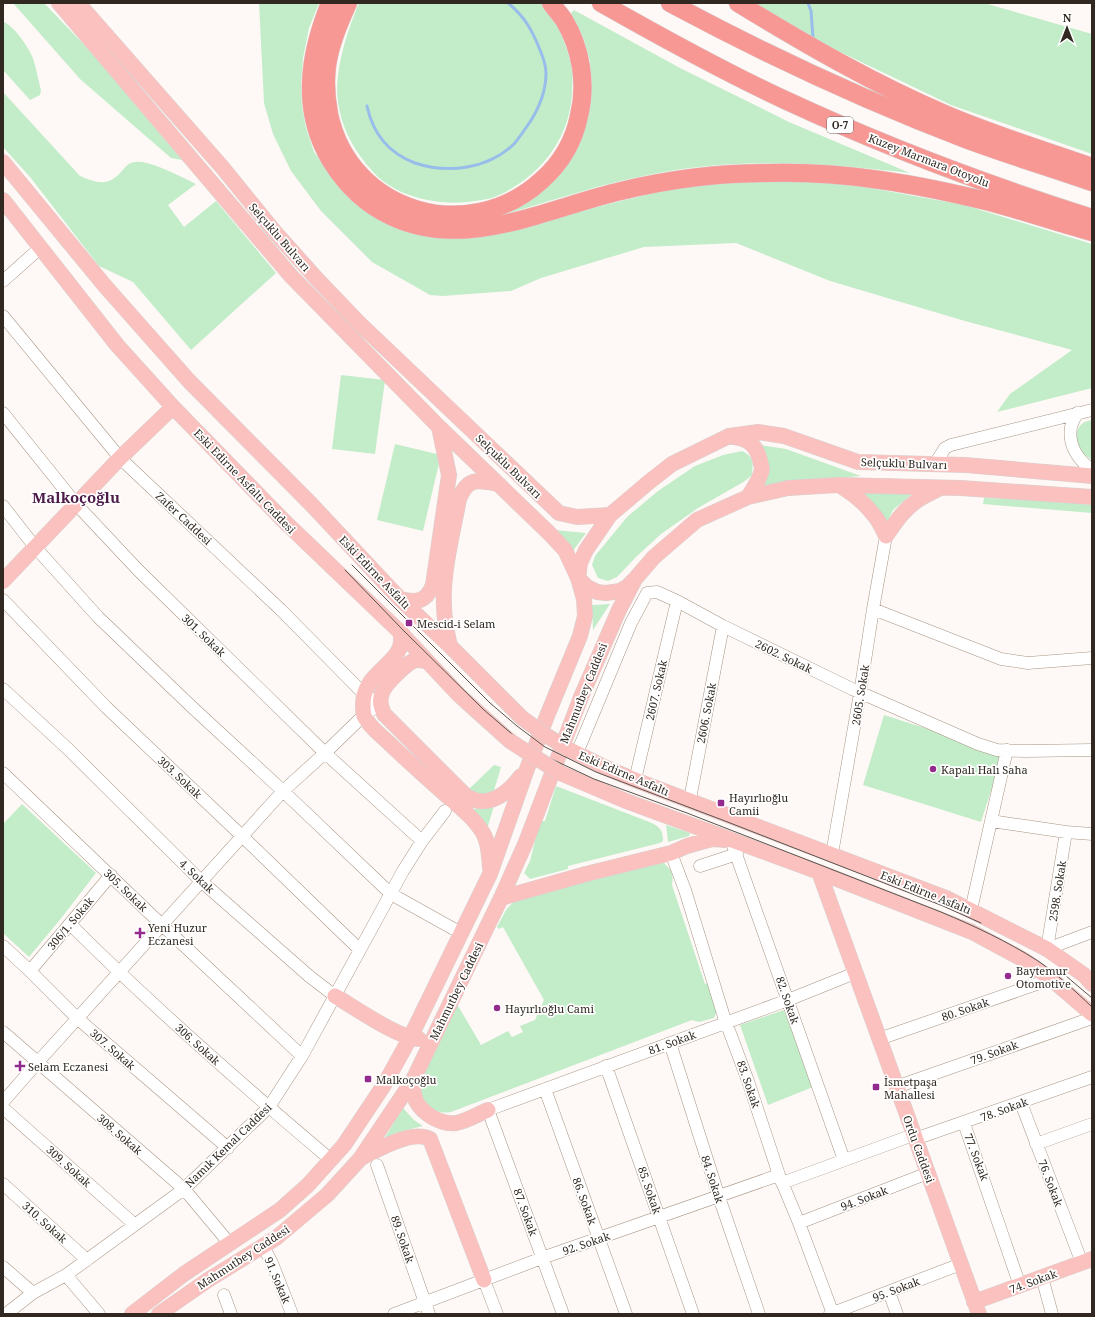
<svg xmlns="http://www.w3.org/2000/svg" width="1095" height="1317" font-family="'Noto Serif',serif">
<style>
.green{fill:#c3ecc9}
.lines{fill:none;stroke-linecap:round;stroke-linejoin:round}
.stream{stroke:#98bdeb;stroke-width:3}
.minor-casing{stroke:#a99584;stroke-width:13}
.major-casing{stroke:#d6d4d3;stroke-width:16}
.highway-casing{stroke:#d6d4d3;stroke-width:19}
.minor{stroke:#fff;stroke-width:12}
.major{stroke:#fbc1bf;stroke-width:15}
.highway{stroke:#f89895;stroke-width:18}
.tram{stroke:#5b534d;stroke-width:1}
.major-bridge-casing{stroke:#d6d4d3;stroke-width:16;stroke-linecap:butt}
.major-bridge{stroke:#fbc1bf;stroke-width:15}
.poi-dot{fill:#932b8f;stroke:#fff;stroke-width:1.5}
.labels{text-anchor:middle;dominant-baseline:central;stroke-width:3.5;stroke-linejoin:round;paint-order:stroke}
.shield{fill:#fff;stroke:#6e6864;stroke-width:1}
.shield-label{font-size:10px;font-weight:bold;fill:#302821}
.street-label{font-size:11px;fill:#302821;stroke:#fff}
.poi-label{font-size:11px;fill:#302821;stroke:#fff;text-anchor:start}
.district-label{font-size:15px;font-weight:bold;fill:#4d1b4a;stroke:#fff}
</style>
<rect width="100%" height="100%" fill="#fef9f6"/>
<path class="green" d="M13 3H44L90 51 182 160 171 158 80 79Z
M259 3H319L309 28 303 58 301 84 302 107 306 128 314 152 336 182 389 223 408 232 428 236 458 239 508 232 601 206 674 188 743 180 843 183 964 205 1092 244V388L997 412 1010 394 1072 350 965 321 830 281 736 243 644 247 541 278 511 291 443 296 430 295 372 262 321 211 291 171 273 134 264 103Z
M359 3H541C545 7 550 11 553 17 561 32 571 56 572 73 573 79 572 86 572 92 570 139 540 177 497 196 493 198 487 199 482 200 464 203 447 204 428 200 410 197 391 189 377 176 369 168 362 159 356 150 344 131 337 110 337 88 338 59 348 29 359 3Z
M753 3H984L1092 34V154L951 105 811 38Z
M574 10 680 68 789 122 910 173C825 163 737 157 653 174 604 183 557 199 509 213L528 201 546 188 580 141 587 121 591 103 592 84 590 62 584 40 571 13Z
M3 22C13 24 28 47 32 56 36 66 38 79 41 90L40 95 30 100 3 70Z
M3 92 80 176C97 183 108 187 122 171 126 166 129 162 136 162 150 160 183 178 196 184L168 205 184 227 216 201 276 273 191 350 133 282 99 266 30 177 3 147Z
M341 375 385 380 375 454 332 449Z
M1092 420V460L1081 452 1075 438C1078 427 1080 422 1092 420Z
M395 444 441 455 423 531 377 520Z
M760 445 786 449 861 476 789 482 761 489 769 474 766 458Z
M742 451C754 457 753 462 752 475L745 481 698 508 661 534 636 557 617 577 608 581 598 578 592 565 595 556 627 517 658 491 695 466 723 455Z
M860 493H913L893 510 885 526Z
M984 498 1044 500 1092 505V513L983 504Z
M555 530 586 533 573 551Z
M610 604 593 630 592 605Z
M884 715 1003 753 981 822 863 785Z
M494 765 501 767 493 794 480 797 468 790Z
M556 786 652 823C661 828 663 831 663 841L660 843 568 866V869L530 879 524 873 530 861 540 821H545Z
M22 804 96 873 59 921 29 957 3 933V824Z
M494 806 487 829 473 809Z
M666 825 690 833 689 836 668 842Z
M662 862C671 868 674 874 672 885L705 984 709 983 717 1011 714 1018 699 1022 692 1020 451 1112C430 1116 418 1097 419 1078L457 1004 481 1045 508 1031 512 1037 523 1032 520 1026 535 1020 544 1000 503 927 499 929 497 927 506 910 515 900Z
M784 1010 813 1087 768 1105 740 1025Z
M403 1108 414 1120 423 1126 395 1133 384 1139Z"/>
<g class="lines">
<path class="stream" d="M808 3 811 11 813 38
M367 106C373 134 388 153 415 163 448 174 488 169 514 144 520 137 525 129 530 122 539 108 546 90 546 73 546 65 543 57 540 50 532 30 525 17 508 3"/>
<defs>
<path id="minor" d="M3 281 40 248
M3 316 120 458 281 610 364 694 380 704 364 715 325 753 283 791 37 1063 3 1102
M3 413 76 504 138 570 325 753 422 841
M1077 413C1075 417 1072 423 1071 427 1068 445 1078 460 1092 470
M935 464 945 448 951 445 1092 410
M3 506 35 547 98 617 193 708 283 791 391 894 461 933
M3 600 106 707 242 836 360 950
M873 609 1001 659 1028 663 1092 658
M3 689 67 748 201 881 309 976 335 996
M577 753 631 623 647 593 657 592 677 601 723 626 852 689 978 744 997 750 1025 751 1092 750
M3 773 162 925 302 1056
M635 780 677 601
M690 799 723 626
M991 821 1066 832 1092 834
M731 840 844 1160
M671 853 685 890 724 1017 748 1081 779 1175 799 1223 833 1314
M832 854 860 693 873 609 886 536
M700 866 737 854
M971 910 1007 750
M70 924C153 1007 241 1084 331 1160
M3 946 30 971 77 1018 228 1148
M1047 949 1066 832
M1047 949 1092 932
M30 971 111 875
M3 1032 184 1189 230 1244
M879 1039 1051 979
M670 1043 719 1197 759 1314
M606 1066 693 1314
M896 1087 1092 1018
M545 1089 626 1314
M1021 1103 1082 1263
M3 1108 134 1224
M964 1123 1020 1286
M915 1139 1092 1077
M1036 1144 1092 1124
M377 1165 429 1314
M782 1183 913 1135
M3 1184 87 1260
M799 1223 928 1173
M263 1246 272 1263 292 1314
M3 1267 33 1293
M66 1275 99 1314
M1042 1277 1052 1314
M484 1280 497 1314
M889 1292 897 1314
M224 1295 231 1314
M6 1314 33 1293 66 1275 184 1189 269 1107 302 1056 403 871 422 841 445 811
M394 1314 542 1258 779 1175
M563 1314 488 1110 788 1000 855 973
M830 1314 961 1264"/>
<path id="major" d="M59 3 291 276 439 427 550 534 565 550 578 578 584 599 585 616 580 636 547 716 527 769 490 874 410 1038 384 1085 344 1145 308 1185 280 1210 184 1274 132 1314
M78 3 222 167 274 231 315 277 359 323 559 513 577 517 610 515
M3 162 105 286 189 381 311 504 400 599 450 646 522 718
M3 200 117 345 173 407 283 520 400 632 459 695 510 741
M734 437C749 439 756 445 760 460 760 462 762 466 762 469 761 478 753 489 748 497
M839 485C852 493 864 502 873 514 879 520 882 528 886 536 895 523 904 509 918 500 925 495 933 492 940 488
M578 578 580 563 586 550 610 515 649 482 672 464 729 436 758 432 784 436 858 462 965 465 1092 476
M578 578 587 587 597 592 606 593 620 591 627 587 635 579 654 557 697 520 748 497 788 488 838 485 961 488 1092 497
M3 581 120 458 173 407
M400 599C417 603 426 602 433 585L449 475 439 427
M400 632C409 663 363 669 363 704 363 707 363 712 364 716 369 727 382 736 391 745 409 762 428 779 447 796 460 807 474 818 483 833 489 843 489 856 490 868
M450 646C447 633 444 620 444 606 442 573 453 533 459 499 468 477 477 480 498 484
M425 661C421 660 417 659 413 661 405 665 385 684 382 693 379 701 381 707 384 714L467 797C471 798 476 801 479 801 497 803 511 789 521 776
M568 749 604 767 635 780 946 898 1047 949 1084 975 1092 984
M558 772 626 801 819 872 972 932 1024 960 1051 979 1092 1014
M819 872 979 1314
M501 898 586 874 671 853 687 846 701 842 713 839 726 840
M335 996C354 1007 398 1038 419 1039
M413 1080C413 1087 413 1094 416 1101 423 1114 441 1125 456 1123 467 1121 478 1114 488 1110
M361 1158C377 1150 413 1129 430 1139L484 1280
M974 1302 1092 1259
M159 1314 208 1280 276 1238 327 1195 360 1159 413 1080 501 898 526 842 581 697 619 610 635 579"/>
<path id="highway" d="M330 3C309 55 300 110 331 161 346 185 365 204 391 216 466 252 547 208 621 191 670 179 719 173 769 173 844 171 917 184 990 202 1024 211 1058 223 1092 232
M348 3C339 23 330 44 327 66 325 82 326 98 329 114 350 213 469 247 542 180 561 163 574 141 579 116 587 84 581 48 564 20 560 14 555 9 551 3
M601 3C661 37 722 71 785 100 884 146 987 185 1092 218
M670 3C767 55 866 101 968 140 1009 155 1051 168 1092 182
M738 3C805 44 874 84 947 115 994 135 1043 150 1092 167"/>
</defs>
<use href="#minor" class="minor-casing"/>
<use href="#major" class="major-casing"/>
<use href="#highway" class="highway-casing"/>
<use href="#minor" class="minor"/>
<use href="#major" class="major"/>
<use href="#highway" class="highway"/>
<path class="tram" d="M352 565 490 703 517 726 545 747 596 772 725 821 943 906 981 923
M345 570 403 630 484 710 512 734 543 755 594 779 687 813 941 912C974 926 1007 941 1038 961 1057 974 1075 991 1092 1007
M1066 976 1092 998"/>
<defs>
<path id="major-bridge" d="M522 718 544 734 568 749
M510 741 558 772"/>
</defs>
<use href="#major-bridge" class="major-bridge-casing"/>
<use href="#major-bridge" class="major-bridge"/>
</g>
<g class="poi-dot">
<rect x="405" y="619" width="8" height="8" rx="2"/>
<circle cx="933" cy="769" r="4"/>
<rect x="717" y="799" width="8" height="8" rx="2"/>
<path d="M138 927h4v4h4v4h-4v4h-4v-4h-4v-4h4z"/>
<circle cx="1008" cy="976" r="4"/>
<circle cx="497" cy="1008" r="4"/>
<path d="M18 1060h4v4h4v4h-4v4h-4v-4h-4v-4h4z"/>
<rect x="364" y="1075" width="8" height="8" rx="2"/>
<rect x="872" y="1083" width="8" height="8" rx="2"/>
</g>
<g class="labels">
<rect class="shield" x="827" y="117" width="26" height="16" rx="3"/>
<g class="shield-label">
<text x="840" y="125">O-7</text>
</g>
<g class="street-label">
<text transform="translate(929 160) rotate(21)">Kuzey Marmara Otoyolu</text>
<text transform="translate(280 237) rotate(49)">Selçuklu Bulvarı</text>
<text transform="translate(904 463) rotate(2)">Selçuklu Bulvarı</text>
<text transform="translate(509 466) rotate(44)">Selçuklu Bulvarı</text>
<text transform="translate(245 481) rotate(46)">Eski Edirne Asfaltı Caddesi</text>
<text transform="translate(184 518) rotate(43)">Zafer Caddesi</text>
<text transform="translate(375 572) rotate(46)">Eski Edirne Asfaltı</text>
<text transform="translate(204 635) rotate(44)">301. Sokak</text>
<text transform="translate(784 656) rotate(26)">2602. Sokak</text>
<text transform="translate(656 690) rotate(-77)">2607. Sokak</text>
<text transform="translate(583 693) rotate(-68)">Mahmutbey Caddesi</text>
<text transform="translate(860 695) rotate(-81)">2605. Sokak</text>
<text transform="translate(706 713) rotate(-79)">2606. Sokak</text>
<text transform="translate(624 773) rotate(23)">Eski Edirne Asfaltı</text>
<text transform="translate(180 777) rotate(43)">303. Sokak</text>
<text transform="translate(197 876) rotate(43)">4. Sokak</text>
<text transform="translate(126 890) rotate(44)">305. Sokak</text>
<text transform="translate(1057 891) rotate(-81)">2598. Sokak</text>
<text transform="translate(926 892) rotate(22)">Eski Edirne Asfaltı</text>
<text transform="translate(70 923) rotate(-50)">306/1. Sokak</text>
<text transform="translate(456 991) rotate(-64)">Mahmutbey Caddesi</text>
<text transform="translate(788 1000) rotate(71)">82. Sokak</text>
<text transform="translate(965 1009) rotate(-19)">80. Sokak</text>
<text transform="translate(672 1042) rotate(-20)">81. Sokak</text>
<text transform="translate(198 1044) rotate(42)">306. Sokak</text>
<text transform="translate(113 1049) rotate(41)">307. Sokak</text>
<text transform="translate(994 1052) rotate(-20)">79. Sokak</text>
<text transform="translate(749 1084) rotate(71)">83. Sokak</text>
<text transform="translate(1004 1109) rotate(-20)">78. Sokak</text>
<text transform="translate(120 1134) rotate(41)">308. Sokak</text>
<text transform="translate(228 1145) rotate(-44)">Namık Kemal Caddesi</text>
<text transform="translate(919 1149) rotate(70)">Ordu Caddesi</text>
<text transform="translate(977 1157) rotate(69)">77. Sokak</text>
<text transform="translate(69 1166) rotate(42)">309. Sokak</text>
<text transform="translate(713 1179) rotate(72)">84. Sokak</text>
<text transform="translate(1051 1183) rotate(69)">76. Sokak</text>
<text transform="translate(650 1190) rotate(71)">85. Sokak</text>
<text transform="translate(864 1198) rotate(-21)">94. Sokak</text>
<text transform="translate(585 1201) rotate(70)">86. Sokak</text>
<text transform="translate(526 1212) rotate(70)">87. Sokak</text>
<text transform="translate(45 1222) rotate(42)">310. Sokak</text>
<text transform="translate(403 1239) rotate(71)">89. Sokak</text>
<text transform="translate(586 1243) rotate(-19)">92. Sokak</text>
<text transform="translate(243 1257) rotate(-33)">Mahmutbey Caddesi</text>
<text transform="translate(278 1280) rotate(67)">91. Sokak</text>
<text transform="translate(1033 1281) rotate(-20)">74. Sokak</text>
<text transform="translate(896 1289) rotate(-21)">95. Sokak</text>
</g>
<g class="poi-label">
<text x="417" y="623">Mescid-i Selam</text>
<text x="941" y="769">Kapalı Halı Saha</text>
<text x="729" y="797">Hayırlıoğlu<tspan x="729" dy="13">Camii</tspan></text>
<text x="148" y="927">Yeni Huzur<tspan x="148" dy="13">Eczanesi</tspan></text>
<text x="1016" y="970">Baytemur<tspan x="1016" dy="13">Otomotive</tspan></text>
<text x="505" y="1008">Hayırlıoğlu Cami</text>
<text x="28" y="1066">Selam Eczanesi</text>
<text x="376" y="1079">Malkoçoğlu</text>
<text x="884" y="1081">İsmetpaşa<tspan x="884" dy="13">Mahallesi</tspan></text>
</g>
<g class="district-label">
<text x="76" y="497">Malkoçoğlu</text>
</g>
</g>
<rect width="1095" height="1317" fill="none" stroke="#302821" stroke-width="8"/>
<g transform="translate(1067 28)" stroke="#ffffff" stroke-width="3" paint-order="stroke">
<path d="M0-3L7 15L0 10L-7 15Z" fill="#302821"/>
<text y="-6" font-size="11" font-weight="bold" text-anchor="middle" fill="#302821">N</text>
</g>
</svg>
